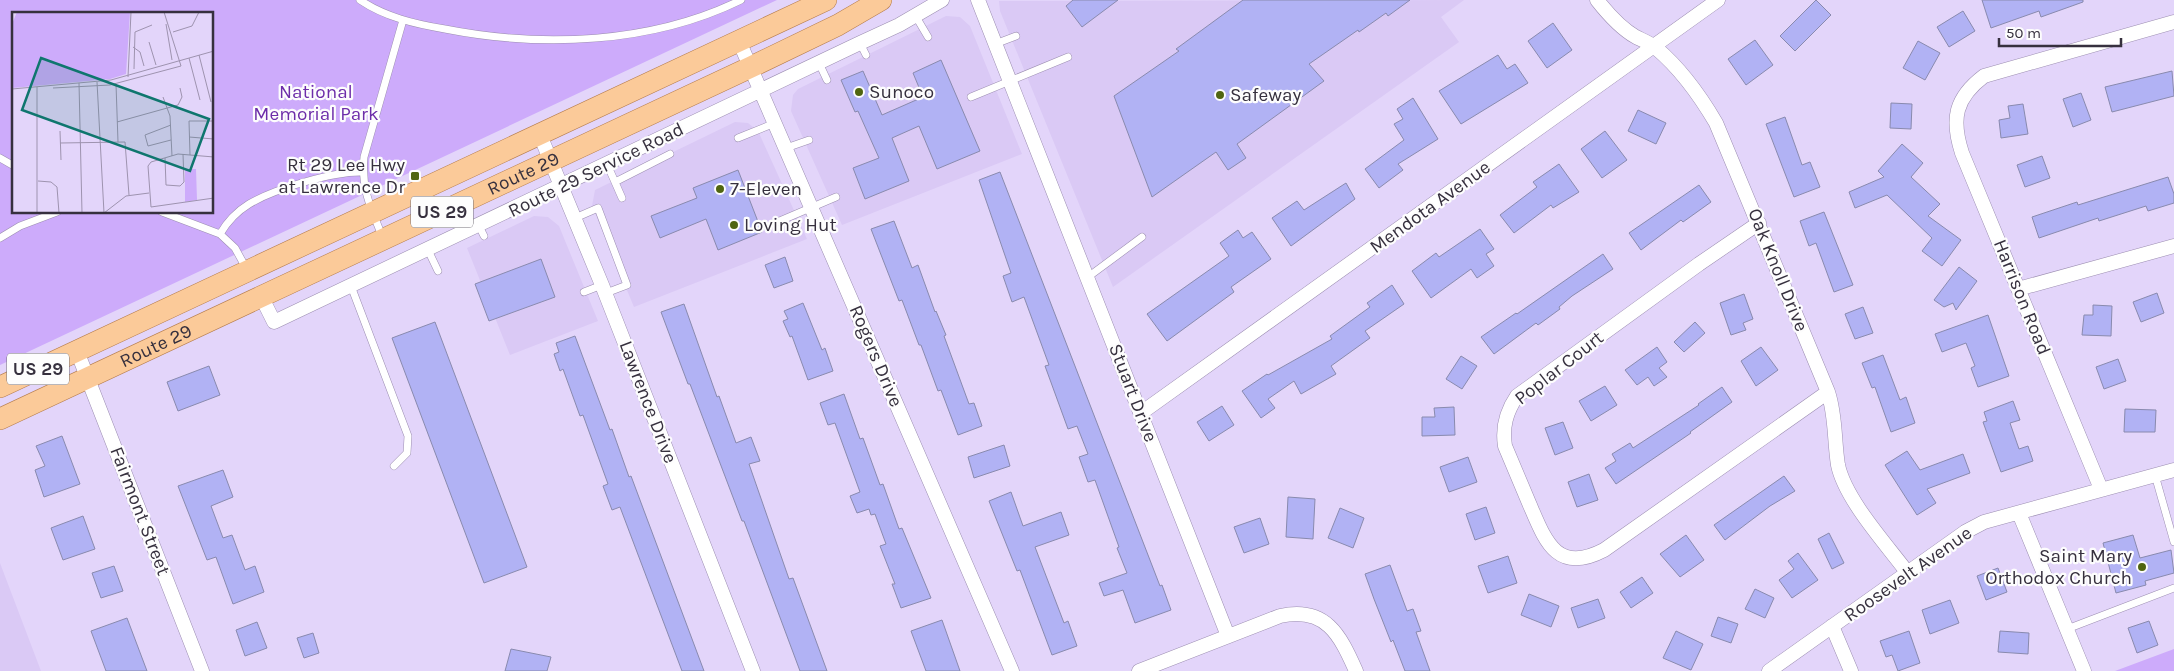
<svg xmlns="http://www.w3.org/2000/svg" width="2174" height="671" font-family="Karla,sans-serif">
<style>
.built{fill:#dac9f5}
.green{fill:#cdabfb;fill-rule:evenodd}
.building{fill:#b1b2f4;stroke:#898aae}
.lines{fill:none;stroke-linecap:round;stroke-linejoin:round}
.lane-casing{stroke:#9c8eb1;stroke-width:8}
.street-casing{stroke:#9c8eb1;stroke-width:15}
.primary-casing{stroke:#b57d4d;stroke-width:22}
.lane{stroke:#fff;stroke-width:7}
.street{stroke:#fff;stroke-width:14}
.primary{stroke:#fbca99;stroke-width:21}
.poi-dot{fill:#506511;stroke:#fdfdfd;stroke-width:2}
.labels{text-anchor:middle;dominant-baseline:central;stroke-width:4.5;stroke-linejoin:round;paint-order:stroke}
.shield{fill:#fdfdfd;stroke:#726e77;stroke-width:1}
.shield-label{font-size:18px;font-weight:bold;fill:#36303e}
.park-label{font-size:19px;fill:#6d2da9;stroke:#fdfdfd}
.poi-label{font-size:19px;fill:#36303e;stroke:#fdfdfd;text-anchor:start}
.street-label{font-size:19px;fill:#36303e;stroke:#fdfdfd}
.inset-road{fill:none;stroke:#9e93af;stroke-width:1}
.view{fill:#0f766e;fill-opacity:0.15;stroke:#0f766e;stroke-width:2.5}
.inset-edge{fill:none;stroke:#36303e;stroke-width:2.5}
</style>
<rect width="100%" height="100%" fill="#e3d5fa"/>
<path class="built" d="M1464 0 1441 17 1459 42 1113 287 1000 11 999 1Z
M946 16 960 17 970 26 1022 154 842 225 791 111 793 95 798 89Z
M735 122 748 123 758 131 807 239 634 307 592 206 595 190Z
M534 216 548 217 559 226 598 321 510 355 467 248Z
M0 563 11 592 41 671H0Z"/>
<path class="green" d="M0 0H777L0 365ZM14 14H212V212H14Z
M2174 649V671H2115Z"/>
<path class="building" d="M1073 0H1118L1082 27 1066 6Z
M1243 0H1410L1388 16 1386 13 1359 32 1358 30 1309 64 1324 81 1237 144 1246 158 1228 170 1216 152 1152 197 1114 96 1179 51 1176 49Z
M1816 0 1831 15 1795 51 1780 36Z
M1982 0H2083V2L2041 17 2039 11 1991 28Z
M1963 11 1975 31 1949 47 1937 27Z
M1553 23 1572 50 1547 68 1528 41Z
M1755 40 1773 65 1746 85 1728 59Z
M1918 41 1940 53 1925 80 1903 68Z
M1498 55 1507 69 1515 64 1528 83 1461 124 1439 91Z
M941 60 980 151 937 169 919 126 892 138 909 181 865 199 853 168 879 158 858 111 855 112 841 80 863 71 882 115 923 97 913 73Z
M2172 71 2174 96 2112 112 2105 87Z
M2081 93 2091 120 2073 127 2063 99Z
M1413 98 1438 139 1398 164 1403 170 1379 188 1365 169 1404 140 1394 124 1403 119 1397 109Z
M1891 103 1912 104 1911 129 1890 128Z
M2023 104 2028 134 2001 138 1999 120 2010 118 2008 106Z
M1638 110 1666 123 1656 144 1628 131Z
M1785 117 1802 165 1810 162 1820 187 1794 197 1766 124Z
M1605 131 1627 160 1602 178 1581 149Z
M1902 144 1923 163 1911 177 1940 204 1928 216 1961 240 1942 266 1922 251 1932 238 1887 195 1855 208 1849 192 1884 177 1878 171Z
M2042 156 2050 178 2025 187 2017 165Z
M1559 164 1579 192 1553 208 1551 205 1514 233 1500 215 1537 187 1533 182Z
M738 170 762 232 718 250 706 219 660 238 651 216 697 198 693 188Z
M1000 172 1160 586 1162 585 1171 610 1135 623 1123 590 1104 596 1099 583 1127 573 1117 548 1119 547 1095 480 1088 482 1079 457 1088 454 1077 426 1068 429 1045 366 1049 365 1024 297 1012 302 1003 276 1011 273 979 180Z
M2168 177 2174 194V203L2148 211 2146 206 2099 221 2098 218 2039 238 2032 217 2077 202 2078 205Z
M1346 183 1355 199 1291 246 1272 218 1297 201 1304 210Z
M1699 185 1711 202 1683 222 1681 220 1641 250 1629 233Z
M1824 212 1853 285 1834 292 1816 243 1809 246 1800 221Z
M894 221 912 268 918 265 935 312 936 311 946 335 944 336 969 404 974 403 982 426 958 435 941 390 938 391 921 345H919L902 300 899 301 871 229Z
M1480 229 1494 249 1486 254 1494 266 1477 278 1471 269 1431 298 1412 271 1436 253 1439 257Z
M1238 230 1243 238 1252 232 1271 259 1231 287 1234 292 1167 341 1147 314 1229 256 1220 243Z
M1603 254 1613 269 1572 296 1559 307 1560 309 1538 325 1536 323 1494 354 1481 337 1516 313 1517 314Z
M785 257 793 281 774 288 765 265Z
M541 259 555 297 489 321 475 284Z
M1959 267 1977 281 1956 310 1953 303 1944 307 1934 300Z
M1392 285 1404 304 1365 331 1370 338 1331 366 1336 374 1301 394 1294 381 1268 399 1275 408 1261 418 1242 391 1267 374 1268 375 1332 339 1330 336 1370 307 1367 303Z
M2157 293 2164 313 2141 322 2133 302Z
M1744 294 1753 319 1743 323 1746 330 1731 335 1720 303Z
M803 303 822 350 825 348 833 371 808 380 792 336 790 337 783 321 788 319 784 311Z
M684 304 717 397 719 396 736 443 751 437 760 461 749 464 789 579 793 578 827 671H800L744 521H742L690 384H688L661 312Z
M2093 305 2112 306 2111 336 2082 335 2084 315H2093Z
M1863 307 1873 333 1855 339 1845 314Z
M1988 315 2009 376 1978 387 1971 368 1975 366 1966 343 1942 352 1935 334Z
M435 322 527 567 484 583 392 338Z
M1695 322 1705 333 1684 352 1674 342Z
M575 336 610 430 612 429 629 477 631 476 704 671H682L620 507 612 510 603 486 608 484 583 415 580 416 563 369 560 371 554 354 559 352 556 343Z
M1657 347 1667 362 1659 368 1667 377 1654 386 1648 377 1637 385 1625 370Z
M1761 347 1778 370 1756 386 1741 361Z
M1883 355 1900 400 1906 397 1915 423 1891 432 1875 387 1872 388 1862 363Z
M1461 356 1477 366 1462 389 1446 379Z
M2118 359 2126 381 2104 389 2096 367Z
M209 366 220 395 178 411 167 382Z
M1605 386 1617 405 1591 421 1579 401Z
M1722 387 1732 402 1690 432 1691 433 1616 484 1605 468 1616 461 1612 454 1630 443 1633 448 1699 405 1698 404Z
M844 394 860 439 863 438 880 485 883 484 899 529 902 528 931 598 901 608 892 584H895L880 546 886 544 875 514 871 515 869 509 857 513 850 496 860 492 835 423 828 425 820 403Z
M2013 401 2020 420 2010 423 2019 449 2028 446 2033 461 2001 472 1983 422 1987 421 1984 412Z
M1222 406 1234 425 1209 441 1197 422Z
M1454 407 1455 435 1422 436V417H1435L1434 408Z
M2125 409 2156 410 2155 432H2124Z
M1563 422 1573 448 1555 455 1545 428Z
M62 436 80 484 44 497 35 470 45 466 36 446Z
M1004 445 1010 466 974 478 968 457Z
M1907 451 1920 470 1963 454 1970 473 1927 489 1936 503 1917 515 1885 465Z
M1468 457 1477 482 1449 492 1440 467Z
M223 470 233 497 211 506 223 538 232 535 245 570 255 566 264 592 233 604 216 557 207 560 178 486Z
M1589 474 1598 500 1577 507 1568 482Z
M1784 476 1795 491 1770 506 1725 540 1714 525Z
M1011 492 1023 526 1061 512 1069 535 1035 547 1064 623 1068 621 1077 646 1052 655 1020 570 1017 571 989 501Z
M1288 497 1315 499 1313 539 1286 537Z
M1486 507 1495 533 1475 540 1466 514Z
M1340 508 1364 518 1353 548 1328 538Z
M83 516 95 549 63 560 51 528Z
M1260 518 1269 544 1244 553 1234 527Z
M1829 533 1844 563 1832 569 1818 539Z
M1686 535 1704 560 1680 577 1660 554Z
M2133 535 2140 558 2171 550 2174 573 2145 581 2146 585 2116 593 2103 543Z
M1798 553 1818 580 1792 598 1779 580 1794 569 1788 561Z
M1508 556 1517 583 1488 593 1478 566Z
M1390 565 1407 611 1413 609 1421 631 1416 632 1430 671H1405L1393 640 1391 642 1374 599 1365 574Z
M114 566 123 591 101 598 92 573Z
M1998 568 2007 592 1986 600 1977 576Z
M1642 577 1653 593 1631 608 1620 592Z
M1755 589 1774 598 1765 618 1745 609Z
M1529 594 1559 606 1551 627 1521 615Z
M1598 599 1605 618 1578 628 1571 608Z
M1950 600 1959 623 1930 634 1922 610Z
M1718 617 1738 624 1731 643 1711 636Z
M127 618 147 671H106L91 631Z
M942 620 960 671H926L911 631Z
M2149 621 2158 645 2137 653 2128 628Z
M257 622 267 648 245 656 236 630Z
M1676 631 1703 644 1691 670 1663 658Z
M1909 631 1920 663 1898 671 1892 655 1886 657 1880 641Z
M2000 631 2029 633 2028 654 1998 652Z
M313 633 319 653 304 658 297 638Z
M511 649 551 657 547 671H505Z"/>
<g class="lines">
<defs>
<path id="lane" d="M360 0C385 17 415 24 445 29 542 48 651 44 741 0
M915 15 928 37
M860 43 866 55
M995 44 1016 36
M819 63 827 80
M971 97 1068 57
M738 138 775 123
M786 148 809 140
M0 158 14 166
M607 164 622 198
M615 182 670 154
M162 212 220 234 235 248 246 268
M575 218 598 208 627 285 606 293
M775 223 836 197
M479 226 484 236
M220 234C227 222 236 212 249 204 274 189 334 171 363 172
M0 238 20 226 57 212
M383 238C371 209 361 189 364 157L403 20
M428 250 438 271
M1088 277 1142 237
M351 286 408 436 407 453 394 466
M584 292 602 285
M2155 475 2174 542
M2067 629 2174 588"/>
<path id="street" d="M978 0 1228 636
M1597 0C1608 14 1620 28 1636 37 1642 40 1650 43 1656 48 1681 69 1699 94 1716 123L1828 392C1836 416 1834 440 1838 465 1845 499 1886 544 1907 572
M739 41 1012 671
M540 135 602 285 753 671
M1759 223 1699 264 1517 396C1506 412 1502 427 1505 446 1513 465 1521 484 1529 503 1545 540 1556 575 1604 550L1828 392
M2018 289 2174 246
M261 296 274 322 860 43 899 25 942 0
M77 351 202 671
M1141 413 1718 0
M2101 489 1962 153C1951 119 1955 98 1984 76L2174 22
M2019 513 2084 671
M1832 626 1851 671
M1139 671 1280 616C1326 606 1340 635 1356 671
M1769 671 1965 532 1984 522 2174 470"/>
<g id="primary">
<path d="M0 387 826 0"/>
<path id="s1" d="M0 419 751 67 838 25 881 0"/>
</g>
</defs>
<use href="#lane" class="lane-casing"/>
<use href="#street" class="street-casing"/>
<use href="#primary" class="primary-casing"/>
<use href="#lane" class="lane"/>
<use href="#street" class="street"/>
<use href="#primary" class="primary"/>
</g>
<g class="poi-dot">
<circle cx="859" cy="92" r="5"/>
<circle cx="1220" cy="95" r="5"/>
<rect x="410" y="171" width="10" height="10" rx="2.5"/>
<circle cx="720" cy="189" r="5"/>
<circle cx="734" cy="225" r="5"/>
<circle cx="2142" cy="567" r="5"/>
</g>
<g class="labels">
<g class="shield">
<rect x="411" y="196.5" width="62" height="31" rx="4"/>
<rect x="7" y="353.5" width="62" height="31" rx="4"/>
</g>
<g class="shield-label">
<text x="442" y="212">US 29</text>
<text x="38" y="369">US 29</text>
</g>
<g class="park-label">
<text x="316" y="92">National<tspan x="316" dy="22">Memorial Park</tspan></text>
</g>
<g class="poi-label">
<text x="869" y="92">Sunoco</text>
<text x="1230" y="95">Safeway</text>
<text x="405" y="165" text-anchor="end">Rt 29 Lee Hwy<tspan x="405" dy="22">at Lawrence Dr</tspan></text>
<text x="730" y="189">7-Eleven</text>
<text x="744" y="225">Loving Hut</text>
<text x="2132" y="556" text-anchor="end">Saint Mary<tspan x="2132" dy="22">Orthodox Church</tspan></text>
</g>
<g class="street-label">
<text transform="translate(596 170) rotate(-26)">Route 29 Service Road</text>
<text stroke="none"><textPath href="#s1" startOffset="578">Route 29</textPath></text>
<text transform="translate(1430 207) rotate(-36)">Mendota Avenue</text>
<text transform="translate(1778 270) rotate(68)">Oak Knoll Drive</text>
<text transform="translate(2022 297) rotate(68)">Harrison Road</text>
<text stroke="none"><textPath href="#s1" startOffset="172">Route 29</textPath></text>
<text transform="translate(876 356) rotate(67)">Rogers Drive</text>
<text transform="translate(1559 368) rotate(-38)">Poplar Court</text>
<text transform="translate(1133 393) rotate(69)">Stuart Drive</text>
<text transform="translate(648 402) rotate(69)">Lawrence Drive</text>
<text transform="translate(140 511) rotate(69)">Fairmont Street</text>
<text transform="translate(1908 574) rotate(-35)">Roosevelt Avenue</text>
</g>
</g>
<g transform="translate(12 12)">
<rect width="201" height="201" fill="#e3d5fa"/>
<path d="M5 0H118L114 62 98 67 0 76V12ZM173 157H184L185 188 173 190Z" fill="#cdabfb"/>
<path class="inset-road" d="M154 12 160 48M161 20 180 14 187 0M137 30 144 53M121 35 128 40 132 54M187 43 199 90M177 46 188 88M122 57 123 20 140 13M116 65 119 0M85 70 92 201M67 71 70 201M104 72 106 130M25 75V201M41 76 98 73 169 54 152 0M0 77 99 68 202 39M151 85 158 104 160 144M105 110 166 93 170 85 168 76M159 113 133 123 136 134 159 128M48 119 49 148M177 125 202 127M48 131 113 130 117 183M178 143 177 109H202M202 145 166 142 139 150 136 154 139 195 202 186M153 146 154 173 168 174 172 170 171 142M26 169 39 170 45 175 47 201M92 201 114 184 137 181"/>
<path class="view" d="M29 46 197 107 178 159 10 98Z"/>
<rect width="201" height="201" class="inset-edge"/>
</g>
<path d="M1999 38v8h122v-8" fill="none" stroke="#36303e" stroke-width="2.5"/>
<text x="2006" y="38" font-size="15" fill="#36303e" stroke="#fdfdfd" stroke-width="4" paint-order="stroke">50 m</text>
</svg>
